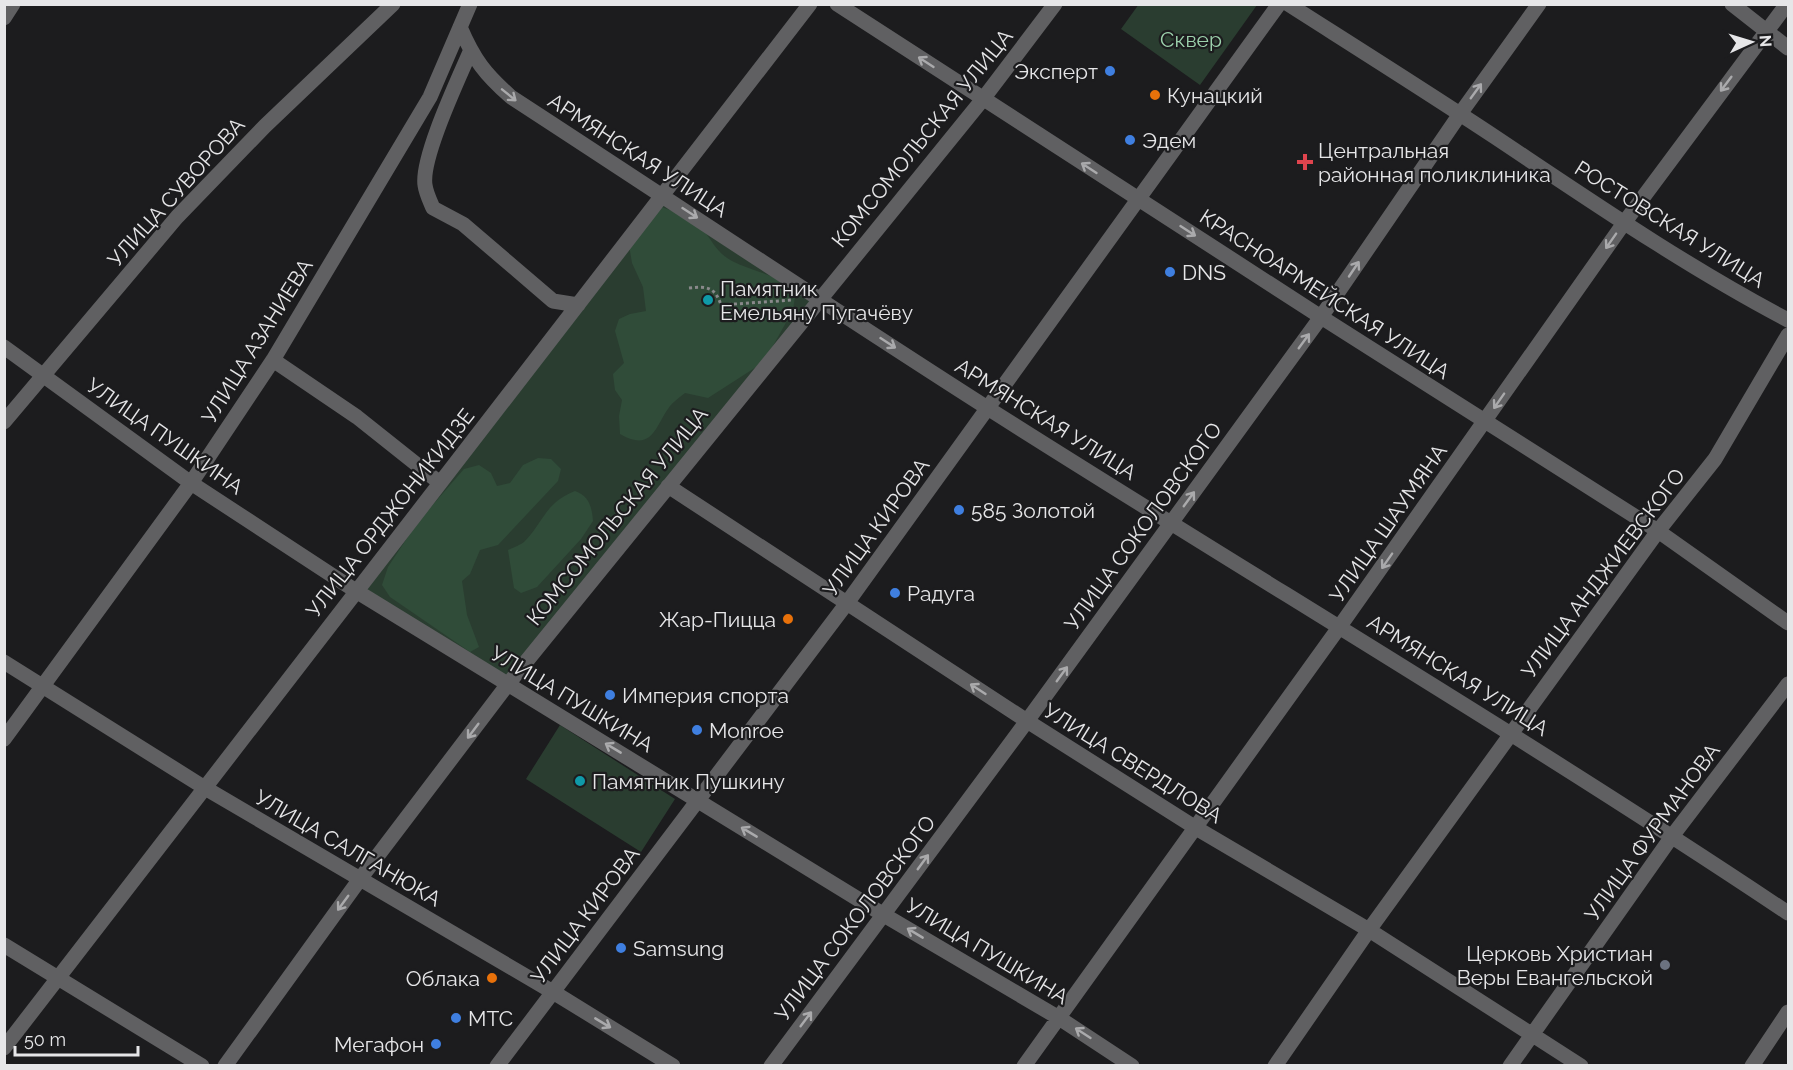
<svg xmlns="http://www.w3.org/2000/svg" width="1793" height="1070" font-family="Raleway,sans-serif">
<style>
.green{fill:#2a3d30}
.forest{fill:#304c39}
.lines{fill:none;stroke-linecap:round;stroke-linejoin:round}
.path{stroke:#89898b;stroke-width:3;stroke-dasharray:3 3;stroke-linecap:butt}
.minor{stroke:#606062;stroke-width:15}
.oneway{stroke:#aaaaac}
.shop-dot{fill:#3f7fe0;stroke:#1c1c1e;stroke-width:2}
.food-dot{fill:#e8710a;stroke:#1c1c1e;stroke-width:2}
.health-dot{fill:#e0444e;stroke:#1c1c1e;stroke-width:2}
.culture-dot{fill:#0f9aa8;stroke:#1c1c1e;stroke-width:2}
.worship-dot{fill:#6b7280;stroke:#1c1c1e;stroke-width:2}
.labels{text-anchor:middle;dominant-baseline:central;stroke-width:4.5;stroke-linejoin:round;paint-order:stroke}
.park-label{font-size:21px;fill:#9cd1ac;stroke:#1c1c1e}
.poi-label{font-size:21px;fill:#e6e6e8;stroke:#1c1c1e;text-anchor:start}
.street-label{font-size:21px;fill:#e6e6e8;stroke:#1c1c1e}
</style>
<rect width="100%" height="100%" fill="#1c1c1e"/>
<path class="green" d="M1139 4H1257V5L1200 85 1121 29Z
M662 195 820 298 508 684 356 591Z
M560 725 675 799 641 852 526 779Z"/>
<path class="forest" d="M659 206C674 212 694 217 704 231 714 243 716 252 732 261 754 272 777 275 796 290L793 310 764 362 708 398 685 393C680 397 674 401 670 406 655 426 653 453 620 434L619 416 622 400 615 390 613 374 624 363 615 331 619 319 630 314 646 311 643 287 632 263 629 245Z
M538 458 551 459 561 469 558 481 498 545 480 550 470 574 462 581 467 615 479 647 470 652 390 597 382 585 388 567 417 523 464 469 479 465 491 473 497 486 510 483 523 465Z
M575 491C589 496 592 507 593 521L581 539 537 587 521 593 514 588 508 550C514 547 521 545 525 541 545 520 545 503 575 491Z"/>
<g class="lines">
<path class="path" d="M689 288C707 286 715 287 721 305L792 300"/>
<path class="minor" d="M837 4 1321 317 1658 531 1788 623
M1288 4C1357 48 1427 92 1495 137 1591 201 1687 267 1788 320
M1732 4 1788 48
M4 18 13 4
M460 27C474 60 485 74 511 97 671 201 829 307 989 409 1255 578 1526 738 1788 913
M470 52C458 80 421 158 425 185 426 193 430 201 433 208L463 224 553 301 578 305
M4 347 191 483 356 591 884 915 1059 1018 1132 1066
M273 360 357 417 440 483
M4 422 177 217 265 126 393 4
M668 486 1027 721 1196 828 1369 930 1581 1066
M4 662 205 788 553 992 673 1066
M4 739 191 483 273 360 430 97 470 4
M4 945 202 1066
M4 1048 810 4
M225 1066 360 879 508 684 983 99 1055 4
M497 1066 847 603 1279 4
M771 1066 1027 721 1321 317 1460 114 1539 4
M1024 1066 1340 626 1624 223 1787 4
M1275 1066 1369 930 1658 531 1715 459 1788 335
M1510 1066 1673 835 1788 684
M1752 1066 1788 1012"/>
</g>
<defs><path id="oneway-shaft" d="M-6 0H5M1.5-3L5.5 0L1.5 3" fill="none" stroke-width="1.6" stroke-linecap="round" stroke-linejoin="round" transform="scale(1.5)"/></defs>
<g class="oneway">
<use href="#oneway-shaft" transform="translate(926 62) rotate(-147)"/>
<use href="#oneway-shaft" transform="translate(1726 84) rotate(127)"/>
<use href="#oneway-shaft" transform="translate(1476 91) rotate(-54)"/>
<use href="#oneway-shaft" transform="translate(509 95) rotate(39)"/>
<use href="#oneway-shaft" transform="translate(1089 168) rotate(-147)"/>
<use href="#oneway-shaft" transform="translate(690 213) rotate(33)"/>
<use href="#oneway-shaft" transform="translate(1188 231) rotate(33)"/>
<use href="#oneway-shaft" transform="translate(1611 241) rotate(125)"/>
<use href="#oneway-shaft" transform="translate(1354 269) rotate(-56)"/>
<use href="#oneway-shaft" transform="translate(1304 341) rotate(-54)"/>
<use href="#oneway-shaft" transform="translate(888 343) rotate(33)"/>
<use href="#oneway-shaft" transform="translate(1499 401) rotate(125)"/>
<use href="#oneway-shaft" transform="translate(1189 499) rotate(-54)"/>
<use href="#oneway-shaft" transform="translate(1387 561) rotate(125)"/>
<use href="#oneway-shaft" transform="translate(1062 674) rotate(-54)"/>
<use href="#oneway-shaft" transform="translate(978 689) rotate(-147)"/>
<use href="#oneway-shaft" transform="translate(473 731) rotate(127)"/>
<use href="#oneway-shaft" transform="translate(613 748) rotate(-149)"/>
<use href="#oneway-shaft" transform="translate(749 832) rotate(-149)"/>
<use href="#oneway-shaft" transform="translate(923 862) rotate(-54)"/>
<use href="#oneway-shaft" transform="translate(343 903) rotate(126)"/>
<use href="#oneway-shaft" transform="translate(915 933) rotate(-149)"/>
<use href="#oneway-shaft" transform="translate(806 1019) rotate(-53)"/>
<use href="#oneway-shaft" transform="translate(603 1023) rotate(31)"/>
<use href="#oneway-shaft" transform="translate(1083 1033) rotate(-147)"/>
</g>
<g class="shop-dot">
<circle cx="1110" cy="71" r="6"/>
<circle cx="1130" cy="140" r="6"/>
<circle cx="1170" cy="272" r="6"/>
<circle cx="959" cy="510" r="6"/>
<circle cx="895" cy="593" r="6"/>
<circle cx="610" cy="695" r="6"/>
<circle cx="697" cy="730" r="6"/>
<circle cx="621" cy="948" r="6"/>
<circle cx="456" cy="1018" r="6"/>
<circle cx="436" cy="1044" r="6"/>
</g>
<g class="food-dot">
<circle cx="1155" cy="95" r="6"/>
<circle cx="788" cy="619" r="6"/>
<circle cx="492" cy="978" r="6"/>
</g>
<path class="health-dot" d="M1302 153h6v6h6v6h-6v6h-6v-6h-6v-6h6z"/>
<g class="culture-dot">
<circle cx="708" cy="300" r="6"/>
<circle cx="580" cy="781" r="6"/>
</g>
<circle class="worship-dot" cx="1665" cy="965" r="6"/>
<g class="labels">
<g class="park-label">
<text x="1191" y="39">Сквер</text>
</g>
<g class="poi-label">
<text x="1098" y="71" text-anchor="end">Эксперт</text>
<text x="1167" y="95">Кунацкий</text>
<text x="1142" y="140">Эдем</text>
<text x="1318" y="150">Центральная<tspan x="1318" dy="24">районная поликлиника</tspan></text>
<text x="1182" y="272">DNS</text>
<text x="720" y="288">Памятник<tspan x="720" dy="24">Емельяну Пугачёву</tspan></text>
<text x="971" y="510">585 Золотой</text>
<text x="907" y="593">Радуга</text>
<text x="776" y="619" text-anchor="end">Жар-Пицца</text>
<text x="622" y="695">Империя спорта</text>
<text x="709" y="730">Monroe</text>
<text x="592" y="781">Памятник Пушкину</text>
<text x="633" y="948">Samsung</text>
<text x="1653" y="953" text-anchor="end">Церковь Христиан<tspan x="1653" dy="24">Веры Евангельской</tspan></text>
<text x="480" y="978" text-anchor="end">Облака</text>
<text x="468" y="1018">МТС</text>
<text x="424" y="1044" text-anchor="end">Мегафон</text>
</g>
<g class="street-label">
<text transform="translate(922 138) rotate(-51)">КОМСОМОЛЬСКАЯ УЛИЦА</text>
<text transform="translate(638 155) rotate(33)">АРМЯНСКАЯ УЛИЦА</text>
<text transform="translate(176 192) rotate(-48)">УЛИЦА СУВОРОВА</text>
<text transform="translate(1670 224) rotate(32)">РОСТОВСКАЯ УЛИЦА</text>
<text transform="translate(1325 294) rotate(33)">КРАСНОАРМЕЙСКАЯ УЛИЦА</text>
<text transform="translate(257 341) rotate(-58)">УЛИЦА АЗАНИЕВА</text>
<text transform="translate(1046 419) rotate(32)">АРМЯНСКАЯ УЛИЦА</text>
<text transform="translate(165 436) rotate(35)">УЛИЦА ПУШКИНА</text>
<text transform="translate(390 513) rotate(-52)">УЛИЦА ОРДЖОНИКИДЗЕ</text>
<text transform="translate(617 516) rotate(-51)">КОМСОМОЛЬСКАЯ УЛИЦА</text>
<text transform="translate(1388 523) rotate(-55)">УЛИЦА ШАУМЯНА</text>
<text transform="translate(1143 526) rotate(-54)">УЛИЦА СОКОЛОВСКОГО</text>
<text transform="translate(876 527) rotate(-54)">УЛИЦА КИРОВА</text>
<text transform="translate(1603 573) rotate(-53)">УЛИЦА АНДЖИЕВСКОГО</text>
<text transform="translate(1458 675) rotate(32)">АРМЯНСКАЯ УЛИЦА</text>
<text transform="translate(572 699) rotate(31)">УЛИЦА ПУШКИНА</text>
<text transform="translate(1133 763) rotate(32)">УЛИЦА СВЕРДЛОВА</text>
<text transform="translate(1652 832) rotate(-54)">УЛИЦА ФУРМАНОВА</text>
<text transform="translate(348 848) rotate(30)">УЛИЦА САЛГАНЮКА</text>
<text transform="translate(585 915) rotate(-53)">УЛИЦА КИРОВА</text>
<text transform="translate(855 918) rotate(-53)">УЛИЦА СОКОЛОВСКОГО</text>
<text transform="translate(987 951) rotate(31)">УЛИЦА ПУШКИНА</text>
</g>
</g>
<rect width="1793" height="1070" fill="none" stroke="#e6e6e8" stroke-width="12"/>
<g transform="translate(1751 42) rotate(86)" stroke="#1c1c1e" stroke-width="4.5" paint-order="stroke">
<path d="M0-4.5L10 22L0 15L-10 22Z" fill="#e6e6e8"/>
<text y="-9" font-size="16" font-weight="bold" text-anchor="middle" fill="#e6e6e8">N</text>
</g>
<path d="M15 1046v9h123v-9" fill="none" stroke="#e6e6e8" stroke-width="3"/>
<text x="24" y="1046" font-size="18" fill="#e6e6e8" stroke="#1c1c1e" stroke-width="4.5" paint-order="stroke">50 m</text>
</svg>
